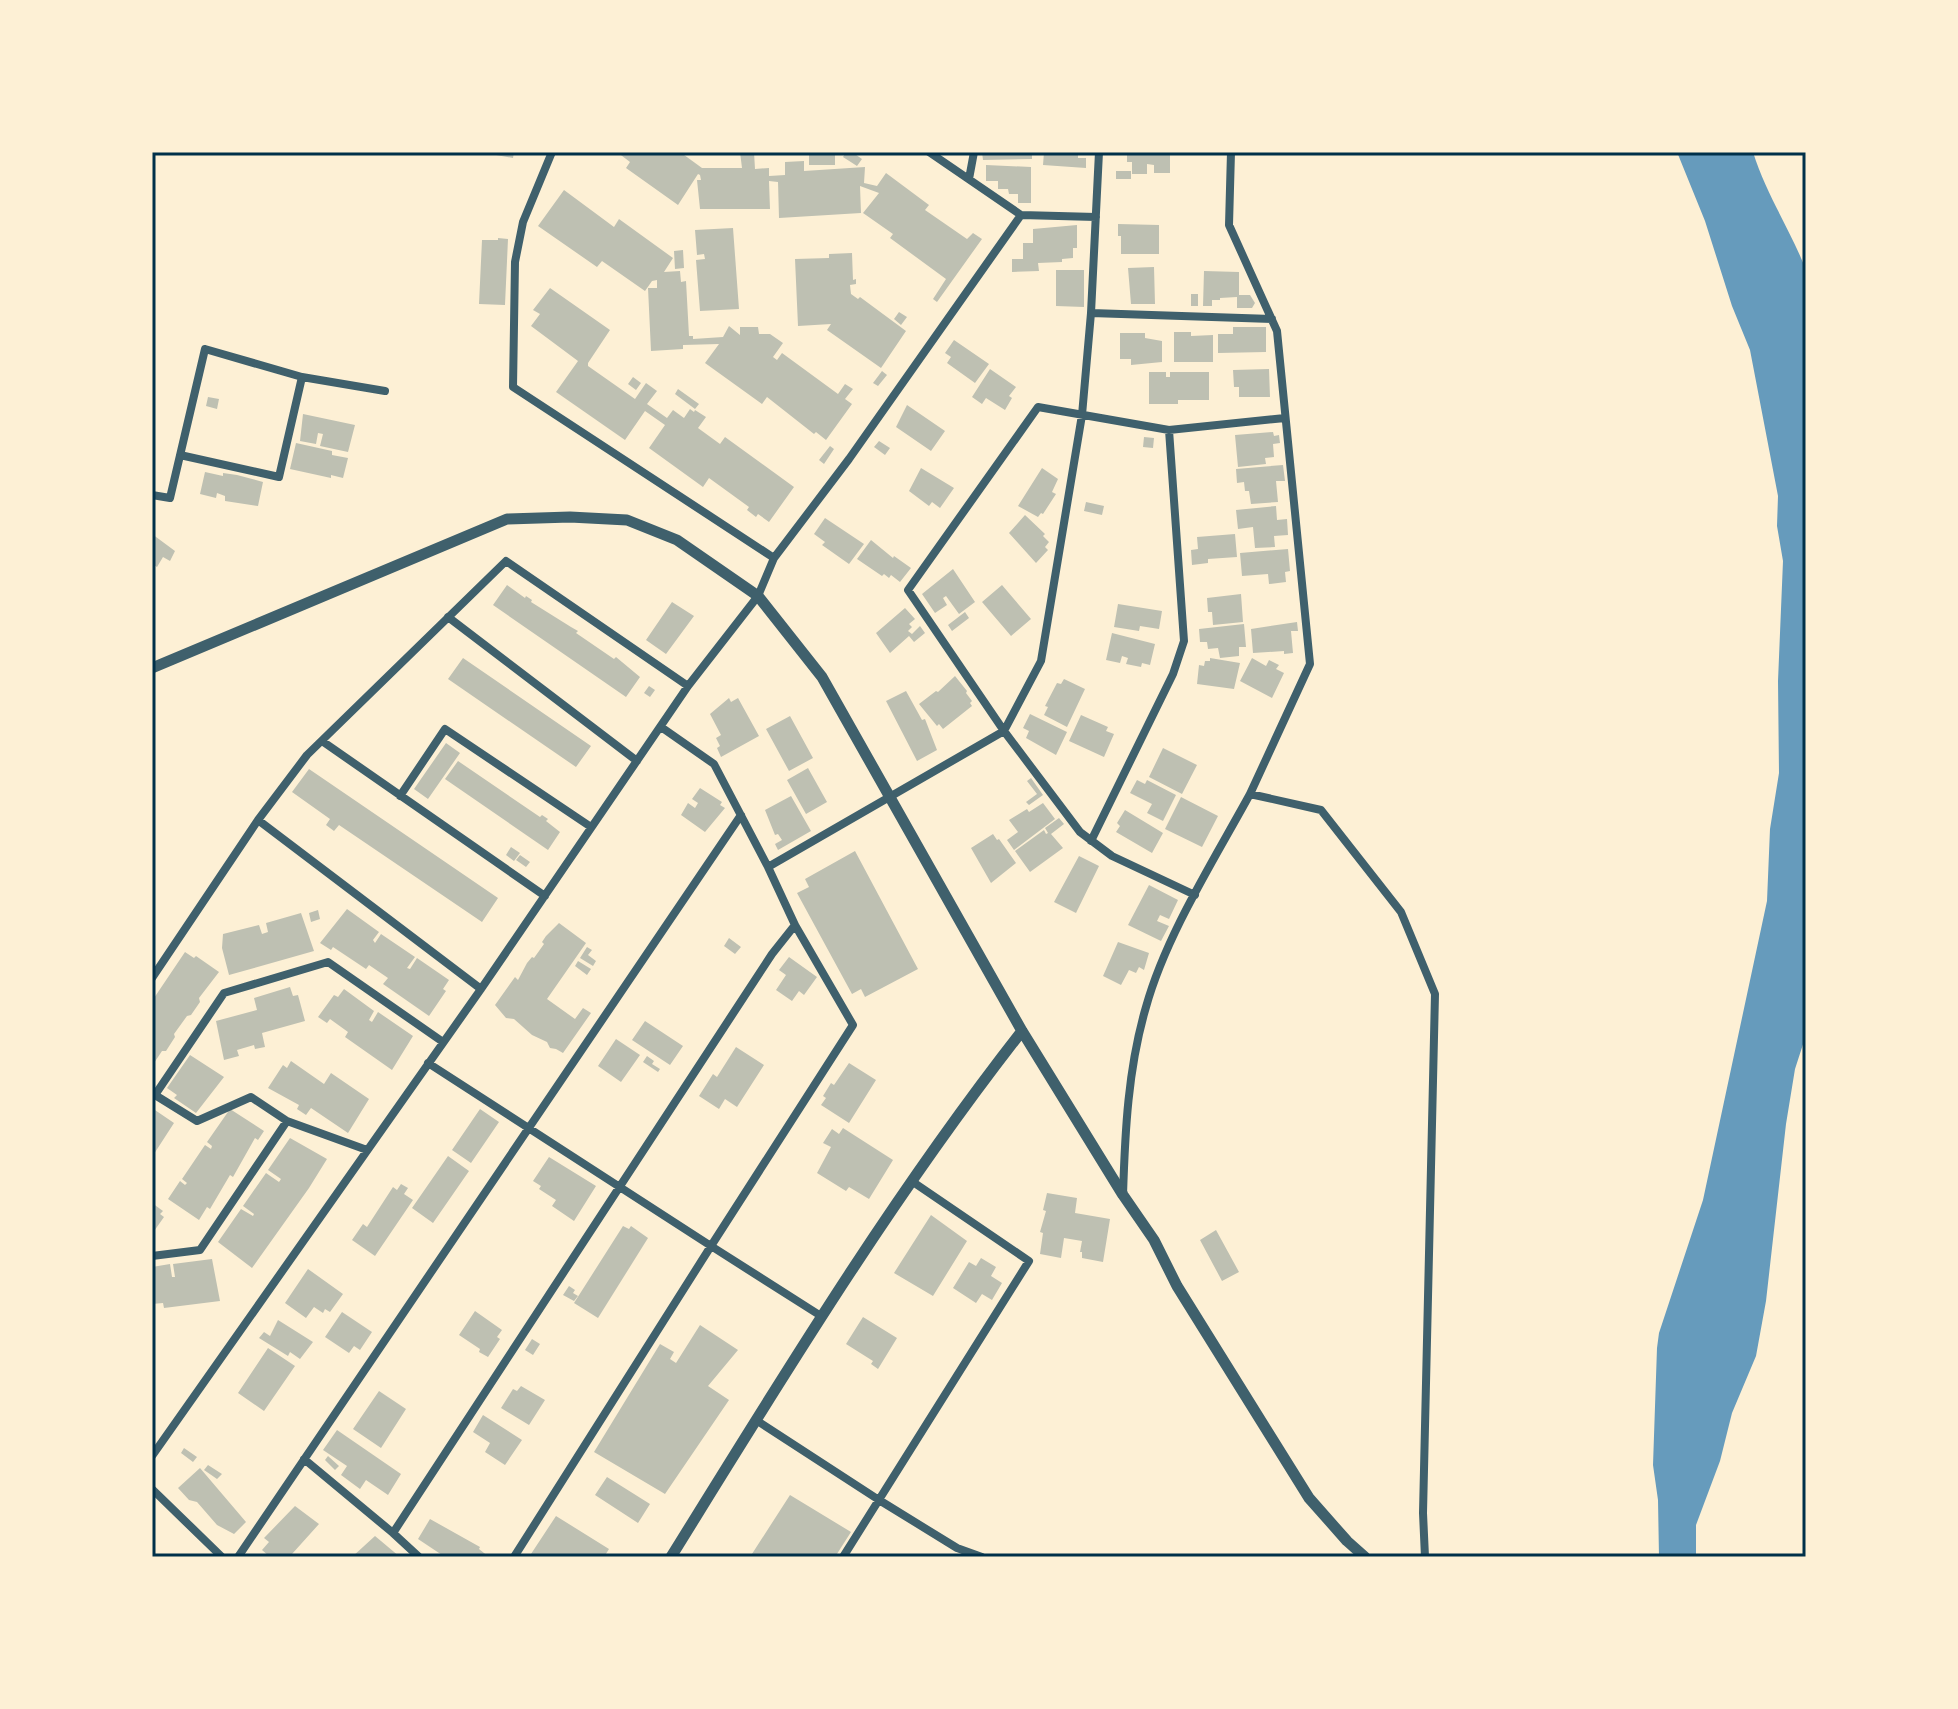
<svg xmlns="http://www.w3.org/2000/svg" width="1958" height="1709" font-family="Ubuntu,sans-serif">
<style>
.water{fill:#669bbc}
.building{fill:#bec0b2}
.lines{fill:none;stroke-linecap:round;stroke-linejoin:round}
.minor{stroke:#3f606c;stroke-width:8}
.tertiary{stroke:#3f606c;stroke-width:11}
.neatline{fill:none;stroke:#003049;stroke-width:3}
</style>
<rect width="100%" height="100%" fill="#fdf0d5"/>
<path class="water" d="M1677 152H1753C1766 194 1790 229 1806 270V1035L1795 1069 1786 1124 1766 1301 1756 1356 1732 1413 1720 1461 1696 1525V1557H1659L1658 1500 1653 1465 1657 1348 1659 1333 1703 1200 1767 901 1770 829 1779 773 1778 681 1783 561 1777 526 1778 496 1750 350 1732 306 1705 221Z"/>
<path class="building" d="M497 152H514L513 158 496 155Z
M617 152H680L702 168H742L740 152H754L755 169 769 168V176L785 175V162L804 161V171L865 167 864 183 877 186 886 173 929 205 925 210 967 239 973 233 982 239 937 302 933 299 946 279 890 238 893 234 863 213 879 193 860 186 861 213 779 218 778 182 769 181 770 209H700L697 180H701L700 175 698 174 678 205 626 168 630 162Z
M809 152H835V165H809Z
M846 152H852L862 159 857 166 843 157Z
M982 152H1032V159L983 160Z
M1044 152H1078V158H1086V168L1043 165Z
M1127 152H1170V173H1154V165L1147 164V174H1132V162H1127Z
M986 165 1031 167V203H1018V194H1009L1008 189H998V181H986Z
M1116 171H1131V179H1116Z
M564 190 614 227 619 219 673 258 664 272 680 271 681 282 686 281 689 336H693V339L723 337 729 326 740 335V327H758L759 334H770L783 343 773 357 777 360 782 353 838 394 845 384 853 389 845 399 852 404 826 440 816 432 814 434 767 397 762 404 705 363 719 344 683 345V349L651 351 648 288H657V280L652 281 645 291 602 261 597 267 538 226Z
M1118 224 1159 225V254H1121V236H1118Z
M1077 225V248H1073V258L1062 259V262L1038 263 1039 271 1012 272V259H1023V243H1033V229Z
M733 228 739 309 700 311 696 260 705 259 704 254 697 255 695 230Z
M498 238 508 239 505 305 479 304 482 240H498Z
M683 250 684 268 675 269 674 251Z
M852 253 853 280 856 279V284L850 285 851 294 858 299 860 297 906 331 881 368 827 330 831 324 798 326 795 259 829 258V254Z
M1154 267 1155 304H1131L1128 268Z
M1056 270H1084V307L1056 306Z
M1204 271 1239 272V295H1250L1255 303 1252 308H1237V297L1220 298V300H1212V306H1203Z
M550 288 610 330 588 363V366L635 399 646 383 657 391 647 404 667 418 673 410 684 418 690 409 694 412 695 410 706 417 698 428 720 444 725 437 794 487 769 522 758 514 756 517 747 510 749 507 709 478 703 487 649 448 665 425 645 411 625 440 556 392 578 361 531 326 540 314 533 310Z
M1191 294H1198V306H1191Z
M899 312 907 317 901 325 894 319Z
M1233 327H1266V352L1218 353V334H1233Z
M1174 332H1191V336L1213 335V362H1174Z
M1120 333H1145V338L1162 341V362L1131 365V359H1120Z
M954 340 989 364 975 383 947 363 951 357 945 353Z
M990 369 1016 387 1009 396 1012 398 1005 410 986 398 982 404 972 397Z
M1269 369 1270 397H1239V387H1234L1233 370Z
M882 371 887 375 878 386 873 383Z
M1149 372H1166V377H1170V372H1209V400H1178V404H1149Z
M633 377 641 383 636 390 628 384Z
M678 389 699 404 695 409 675 394Z
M208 397 219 399 217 409 206 406Z
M907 405 945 431 931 451 896 427Z
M303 414 355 425 348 452 320 446 323 434 318 433 316 444 300 441Z
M1273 432 1274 436 1279 435 1280 443 1273 444 1274 457 1265 458 1266 464 1238 467 1235 435Z
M1144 437 1154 438 1153 448 1143 447Z
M879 441 890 448 885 455 874 447Z
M296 443 332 451V455L348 458 343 478 331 475V478L290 469Z
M830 446 834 449 824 464 819 460Z
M1283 465 1285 481H1276L1278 502 1251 504 1249 491H1245L1244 482 1237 483 1236 469Z
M921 468 954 488 940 508 932 502 929 506 909 491Z
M1042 468 1058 479 1052 492 1056 494 1043 514 1041 513 1038 517 1018 506Z
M205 472 223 476V473L237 475 263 482 258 506 225 501V496L217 493 216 498 200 494Z
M1086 502 1104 506 1102 515 1084 511Z
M1276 506 1277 520 1287 519 1288 535 1274 536 1275 547 1255 548 1253 527 1238 529 1236 510Z
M1025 515 1045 534 1043 536 1049 542 1045 547 1048 550 1036 563 1009 533Z
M825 518 864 544 849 564 822 545 825 542 814 534Z
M152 534 175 551 170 561 163 557 157 567 152 564Z
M1235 534 1237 557 1208 559V563L1192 565 1191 550 1198 549 1197 537Z
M871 540 893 558 894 556 911 568 900 582 891 575 889 578 884 574 882 576 857 559Z
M1288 549 1290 571 1285 572 1286 582 1269 584 1268 574 1242 576 1240 553Z
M953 569 975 602 959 614 946 596 943 598 947 605 935 613 922 594Z
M507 585 525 598 526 596 532 600 531 602 571 627 578 631 576 633 614 659 616 657 640 677 626 697 493 605Z
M1002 585 1031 619 1011 636 982 602Z
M1241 594 1243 622 1213 625 1212 612H1208L1207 598Z
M672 602 694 616 666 654 646 640Z
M1118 604 1162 611 1159 629 1140 626 1139 631 1114 627Z
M905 608 915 619 909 624 912 627 908 631 912 634 920 626 925 633 914 642 909 636 890 653 876 633Z
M965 612 969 618 952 631 948 625Z
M1297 622 1298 631H1291L1293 653 1284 654V651L1253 653 1251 629Z
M1244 624 1246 647H1239V656L1220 658 1218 648 1208 649 1207 642H1200L1199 629Z
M1112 633 1155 644 1150 665 1142 663 1141 667 1126 664 1128 658 1122 656 1120 663 1106 660Z
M463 658 591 746 576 767 448 679Z
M1210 658 1240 663 1234 689 1197 684 1199 665 1204 666 1205 661H1210Z
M1252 658 1266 666 1269 660 1279 665 1276 669 1284 673 1272 698 1240 681Z
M955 676 967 691 966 693 972 701 970 703 972 706 943 729 939 724 937 726 919 704 936 691 938 692Z
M1064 679 1085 689 1067 727 1044 715 1048 707 1045 706 1057 683 1061 684Z
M649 686 655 690 650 697 644 693Z
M906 691 922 720 925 719 937 750 917 761 886 701Z
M729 698 731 702 738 698 759 736 721 757 717 748 720 746 716 738 721 735 710 714Z
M1030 714 1067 732 1056 755 1026 738 1029 731 1023 728Z
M1081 715 1108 727 1106 731 1114 734 1104 757 1069 741Z
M790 716 813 758 789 771 766 729Z
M446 743 460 753 428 799 414 789Z
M1163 748 1197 765 1182 794 1149 777Z
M458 761 540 817 542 815 548 819 546 821 560 832 548 850 445 779Z
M808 768 827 802 806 814 787 780Z
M309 769 498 898 482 922 339 825 334 831 326 825 330 819 292 792Z
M1031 778 1043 795 1029 805 1026 802 1037 794 1027 781Z
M1137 780 1145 784 1147 780 1176 795 1163 821 1147 813 1152 804 1130 793Z
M700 788 722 802 720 805 725 808 705 832 681 815 688 803 695 808 698 803 692 799Z
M791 796 811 831 778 850 775 844 782 840 778 834 775 835 765 810Z
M1181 797 1218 816 1202 847 1165 829Z
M1043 803 1055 819 1014 850 1007 840 1018 832 1009 820 1027 809 1029 812Z
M1125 810 1163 833 1152 853 1116 832 1120 826 1117 823Z
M1059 818 1064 824 1051 834 1063 848 1030 872 1015 851 1044 830 1046 834 1048 833 1045 828Z
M993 834 997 840 999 839 1016 863 991 883 971 848Z
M511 847 520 853 514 861 506 855Z
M855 851 918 969 865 997 861 989 852 994 797 893 809 887 805 879Z
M520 855 530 862 526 867 516 860Z
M1079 856 1099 866 1076 913 1054 902Z
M1149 885 1178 900 1169 919 1160 915 1157 921 1169 926 1161 941 1128 925Z
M347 909 379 932 373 940 375 943 381 934 415 957 407 968 410 969 417 958 449 980 443 989 446 991 429 1016 383 984 388 978 369 965 366 969 333 947 331 950 320 943Z
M318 910 320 919 311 922 309 913Z
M301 913 314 951 229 975 222 948 223 934 259 925 262 934 268 932 266 923Z
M559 923 586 943 547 999 575 1019 583 1008 591 1013 563 1053 556 1049 550 1048 547 1042 532 1035 514 1019 506 1018 495 1005 515 977 518 980 527 963 532 957 534 958 544 944 542 942 546 936Z
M729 938 741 947 735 954 724 946Z
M1118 942 1149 953 1144 970 1139 967 1136 973 1129 970 1121 985 1103 976Z
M587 947 592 950 588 955 596 961 593 966 580 958Z
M185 952 194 958 196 956 219 972 199 998 200 1002 191 1015 187 1016 174 1034 175 1037 166 1051H162L152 1066V1001Z
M789 957 817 977 804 995 799 991 792 1001 776 990 786 975 779 970Z
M578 961 591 969 587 975 575 966Z
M290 987 293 996 298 995 305 1021 262 1033 265 1047 255 1049 254 1045 237 1050 239 1056 224 1060 216 1021 257 1010 254 998Z
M344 989 374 1011 369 1020 372 1022 378 1012 413 1036 392 1070 345 1037 348 1032 330 1019 327 1023 318 1017 334 995 338 997Z
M645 1021 683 1046 670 1065 632 1040Z
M616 1039 640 1055 621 1082 598 1066Z
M736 1047 764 1065 737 1107 725 1099 719 1109 699 1096 713 1074 717 1077Z
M190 1055 224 1077 196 1113 174 1098 177 1095 167 1088Z
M647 1056 654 1061 652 1064 660 1069 658 1072 643 1062Z
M291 1061 324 1084 331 1073 369 1099 348 1133 311 1108 306 1115 297 1109 299 1105 268 1088 283 1065 287 1068Z
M849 1063 876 1080 849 1123 821 1105 826 1098 823 1096 831 1083 834 1085Z
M152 1108 174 1123 152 1157Z
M230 1109 264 1131 258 1140 255 1138 233 1177 230 1175 210 1209 207 1207 199 1220 168 1199 180 1181 185 1185 187 1183 182 1179 205 1145 211 1149 212 1146 207 1142Z
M480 1109 499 1122 471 1163 452 1150Z
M843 1128 893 1160 869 1199 849 1187 846 1191 817 1173 831 1147 823 1143 832 1129 839 1134Z
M290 1138 327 1159 309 1188 252 1268 218 1242 241 1209 253 1216 254 1214 243 1206 266 1173 279 1182 281 1179 268 1170Z
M448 1156 469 1171 433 1223 412 1208Z
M549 1157 596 1186 574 1221 552 1206 556 1200 539 1189 541 1186 533 1181Z
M401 1184 408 1188 404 1194 413 1200 375 1256 352 1240 363 1224 367 1227 393 1187 397 1190Z
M1047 1193 1077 1198 1075 1213 1110 1219 1103 1262 1082 1258V1252H1080L1082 1241 1064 1238 1061 1258 1040 1254 1043 1233 1040 1232 1046 1211 1043 1210Z
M152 1203 163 1211 160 1214 164 1217 152 1234Z
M931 1215 967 1241 933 1296 894 1273Z
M623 1226 629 1229 631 1226 648 1238 598 1318 574 1303Z
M1216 1230 1239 1272 1222 1281 1200 1240Z
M981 1258 996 1267 991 1276 1002 1283 992 1300 982 1294 976 1303 953 1288 969 1262 976 1266Z
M212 1259 220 1301 164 1308 163 1303 152 1304V1267L170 1264 172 1277H175L173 1264Z
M308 1269 343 1294 330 1312 325 1309 323 1313 314 1307 306 1318 285 1303Z
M569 1286 575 1290 573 1293 578 1296 574 1301 563 1295Z
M475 1311 502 1330 497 1337 500 1339 488 1357 479 1352 480 1349 459 1335Z
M342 1312 372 1332 360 1350 354 1346 349 1353 325 1337Z
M863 1317 897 1338 878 1369 871 1364 873 1361 846 1344Z
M278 1320 313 1342 300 1359 290 1352 288 1356 259 1338 264 1332 270 1336Z
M700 1325 738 1350 708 1386 729 1400 665 1494 594 1452 660 1344 674 1352 670 1359 676 1363Z
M532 1339 540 1344 533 1355 525 1350Z
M268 1348 295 1366 264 1411 238 1393Z
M521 1386 545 1400 529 1425 501 1408 513 1389 517 1391Z
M379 1391 406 1409 381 1448 353 1429Z
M483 1415 522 1440 505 1465 485 1452 490 1443 473 1432Z
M337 1430 401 1474 388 1495 366 1480 360 1489 341 1475 347 1466 323 1450Z
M184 1448 197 1457 193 1462 181 1453Z
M328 1456 339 1466 335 1470 325 1460Z
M208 1465 222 1474 217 1479 204 1470Z
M200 1468 246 1522 234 1534 217 1525 197 1502 189 1500 178 1488Z
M607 1477 650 1504 638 1523 595 1495Z
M790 1495 851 1532 835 1557H750Z
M295 1506 319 1524 292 1554 296 1557H270L262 1550 269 1542 264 1538Z
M556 1516 609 1549 604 1557H529Z
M430 1519 480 1547 479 1549 489 1557H445L418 1539Z
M375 1536 381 1541 400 1557H352Z"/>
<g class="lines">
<path class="minor" d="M552 152 523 222 515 262 513 387 774 558
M1231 152 1229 225 1277 331 1310 664 1250 794 1321 810 1401 912 1435 994 1423 1513 1425 1557
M969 179 974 152
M1021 215 1096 217
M1091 313 1272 319
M302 377 385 391
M152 495 170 498 205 349 302 377 279 477 180 455
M448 617 637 761
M661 727 714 764 768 867
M322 741 545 896
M400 796 445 729 591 827
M258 820 481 989
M1091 841 1173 674 1184 641 1169 430
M1195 895 1112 856 1080 832 1004 731 908 590 1038 407 1169 430 1285 418
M152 978 258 820 307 755 506 561 688 686
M428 1063 711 1246 853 1025 795 925
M152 1094 155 1095 224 993 328 962 443 1042
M155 1095 197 1121 251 1097 287 1121
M1123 1195C1125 1132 1128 1068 1146 1007 1166 935 1214 860 1250 794
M152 1256 200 1250 287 1121 367 1150
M756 1420 879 1500 957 1548 982 1557
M152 1456 481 989 688 686 758 596 774 558 849 459 1021 215 929 152
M304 1459 393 1533
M152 1489 222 1557
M238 1557 741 815
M419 1557 393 1533 772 954 795 925 768 867 1004 731 1041 661 1082 415 1091 313 1099 152
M514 1557 711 1246 821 1316
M843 1557 1029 1261 913 1182"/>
<path class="tertiary" d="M152 668 507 519 570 517 627 520 677 540 758 596 822 677 1022 1031 1123 1195 1154 1240 1177 1286 1309 1498 1347 1541 1365 1557
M671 1557C782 1378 892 1197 1022 1031"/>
</g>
<rect width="1958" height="1709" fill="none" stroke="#fdf0d5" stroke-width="308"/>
<rect x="154" y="154" width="1650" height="1401" class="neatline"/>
</svg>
